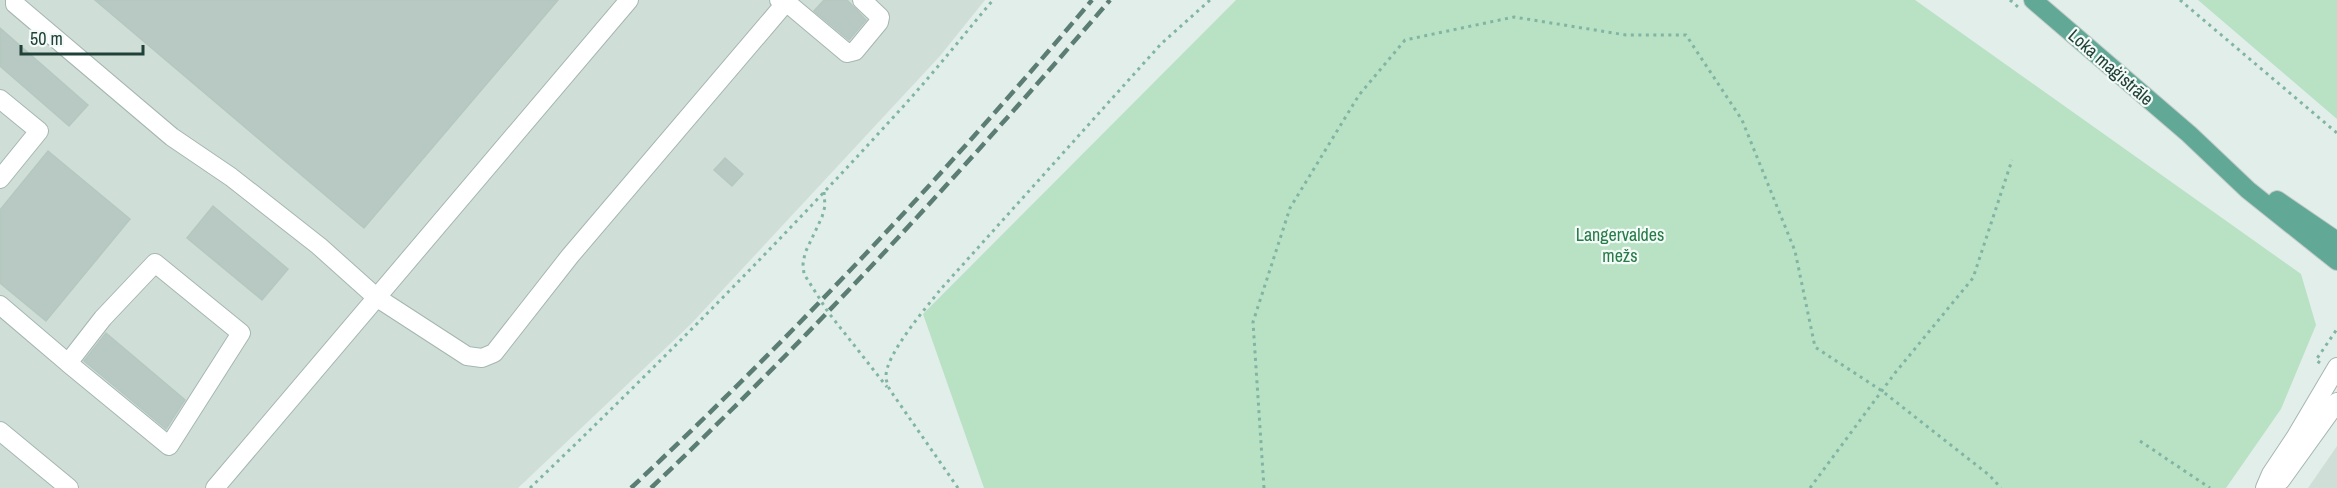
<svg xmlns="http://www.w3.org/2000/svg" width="2337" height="488" font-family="'Archivo Narrow',sans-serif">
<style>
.built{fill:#d0ded8}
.green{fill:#b9e1c4}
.building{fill:#b7c9c2;stroke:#b4c8c0;stroke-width:1.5}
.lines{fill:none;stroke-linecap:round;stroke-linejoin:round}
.minor-casing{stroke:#a4b7b0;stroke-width:20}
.major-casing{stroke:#c1cac7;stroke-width:20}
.path{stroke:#80b5a4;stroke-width:3;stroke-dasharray:3 4.5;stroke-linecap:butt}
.minor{stroke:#fff;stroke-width:18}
.major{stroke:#62a896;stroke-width:18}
.rail{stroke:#5b7d74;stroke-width:4.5;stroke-dasharray:12 6;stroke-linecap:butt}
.labels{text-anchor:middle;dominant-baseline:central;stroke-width:4.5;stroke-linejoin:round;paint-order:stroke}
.street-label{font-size:18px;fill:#204138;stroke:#f3faf7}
.park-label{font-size:18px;fill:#267c48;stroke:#f3faf7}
</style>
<rect width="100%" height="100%" fill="#e2eee9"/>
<path class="built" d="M0 0H985L940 56 691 324 518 488H0Z
M2337 446V488H2308Z"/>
<path class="green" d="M1236 0H1915L2301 274 2316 325 2281 409 2226 488H984L923 314Z
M2198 0H2337V119Z"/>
<path class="building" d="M95 0H558L364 228Z
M824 0H847L866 20 849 40 814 11Z
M0 28 88 105 69 126 0 66Z
M48 151 130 219 46 321 0 283V210Z
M725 158 743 174 732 186 714 170Z
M213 206 288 269 262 300 187 238Z
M106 333 185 400 166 429 84 361Z"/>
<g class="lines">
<defs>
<path id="minor" d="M15 0V4L172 137 231 177 319 246 376 297 467 356 482 358 494 353 570 256 788 0
M779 0 784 5 791 6 847 53 855 51 879 22 880 17 862 0
M0 99 39 131 0 179
M155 263 241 333 169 446 68 363 103 318Z
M0 305 68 363
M0 431 69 488
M215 488 629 0
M2265 488 2271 474 2295 438 2337 367
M2271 488 2281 480 2337 402"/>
<path id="major" d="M2033 0 2189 134 2248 190 2337 261
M2277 200 2337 241"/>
</defs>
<use href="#minor" class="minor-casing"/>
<use href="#major" class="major-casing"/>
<path class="path" d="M2010 0 2018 7
M2180 0 2337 133
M824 192 825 206 822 217 805 253 803 264 804 274 828 312 887 387
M2320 363 2316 360 2337 329
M2140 441 2210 488
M530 488C657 366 781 241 899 111 932 75 962 37 993 0
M958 488 890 390C888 386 886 381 886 376 886 354 926 308 940 290L1161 44 1210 0
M1264 488 1253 322 1290 208 1359 95 1405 40 1514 17 1626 35H1686L1742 120 1795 251 1815 347 1882 391 1989 475 2001 488
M1810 488 1895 373 1973 278 2012 160"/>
<use href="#minor" class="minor"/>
<use href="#major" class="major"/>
<path class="rail" d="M631 488C794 335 948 171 1092 0
M651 488C813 334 964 170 1110 0"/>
</g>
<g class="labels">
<g class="street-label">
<text transform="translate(2111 67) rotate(41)">Loka maģistrāle</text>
</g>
<g class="park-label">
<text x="1620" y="234">Langervaldes<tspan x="1620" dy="21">mežs</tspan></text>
</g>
</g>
<path d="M21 45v9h122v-9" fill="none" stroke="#204138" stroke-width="3"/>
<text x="30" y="45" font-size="18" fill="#204138" stroke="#f3faf7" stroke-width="4.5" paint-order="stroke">50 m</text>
</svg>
